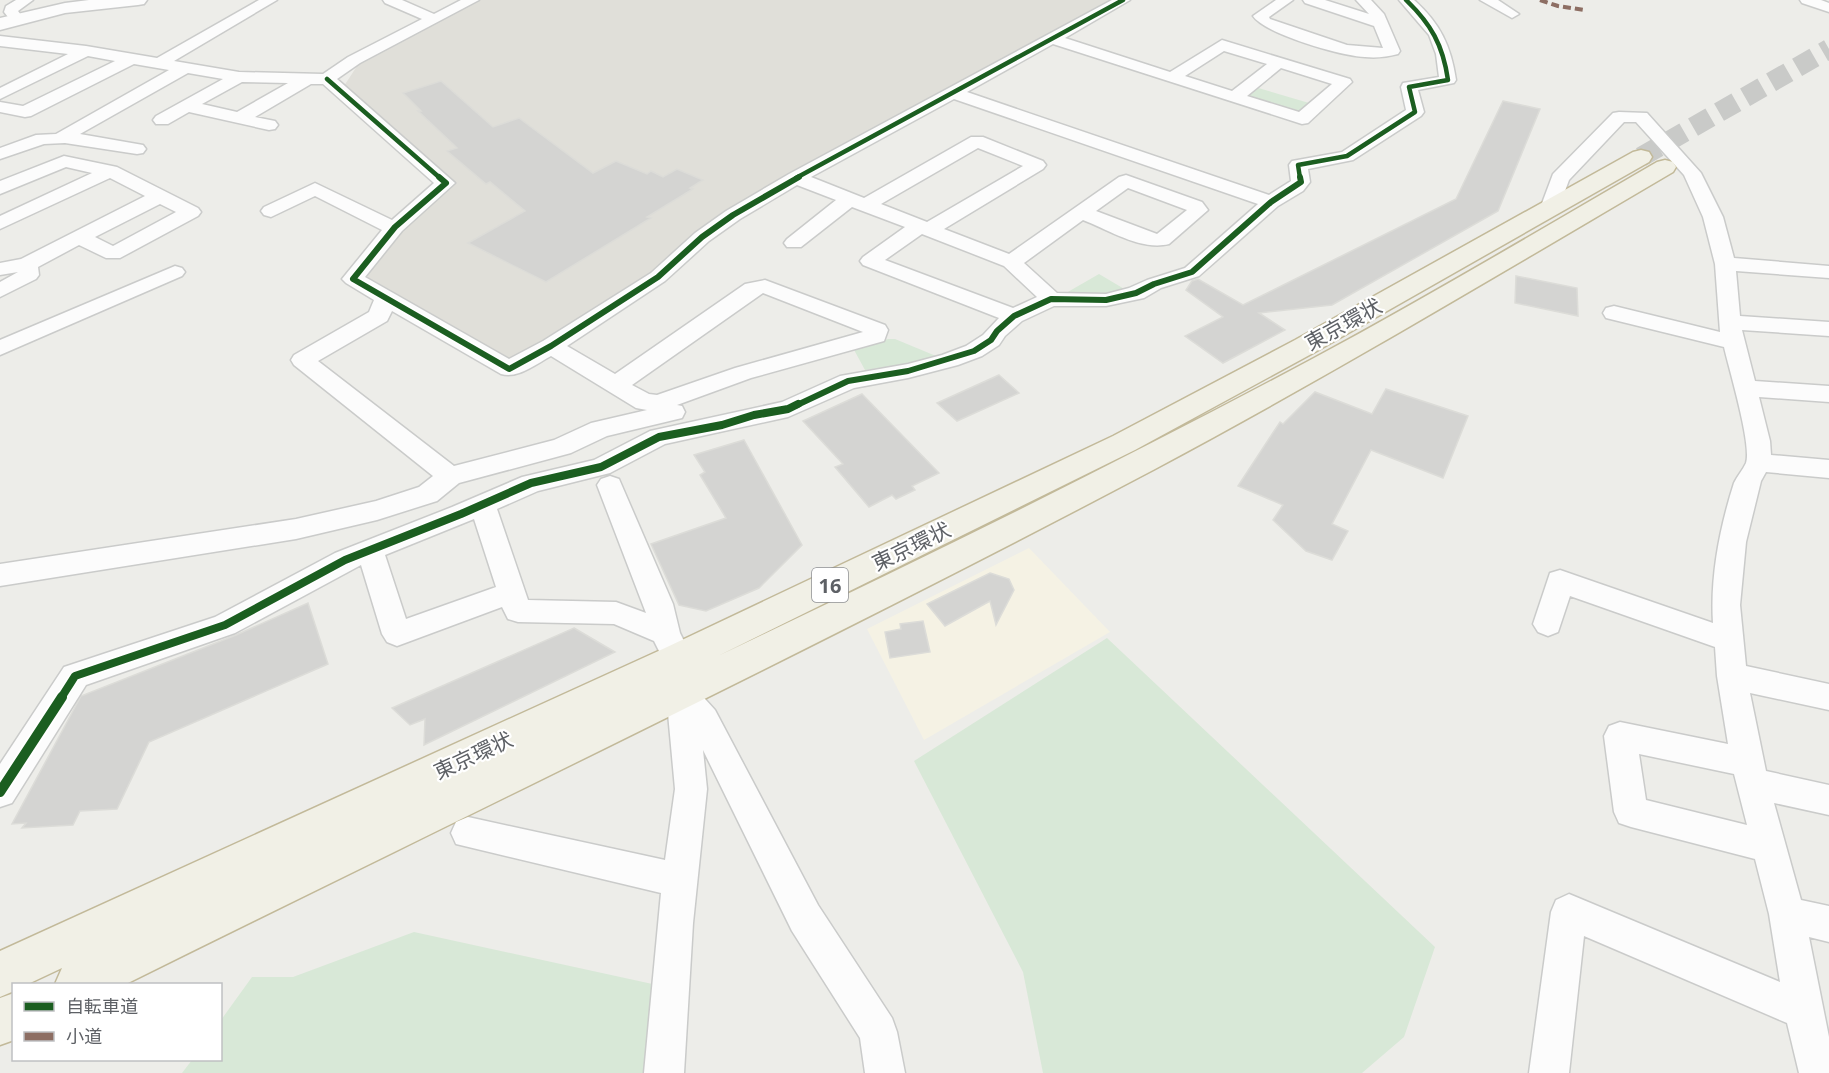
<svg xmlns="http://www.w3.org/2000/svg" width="1829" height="1073" font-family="'Open Sans','Noto Sans JP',sans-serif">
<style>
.commercial{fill:#f5f2e4}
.education{fill:#e0dfd9}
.green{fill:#d8e8d7}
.building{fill:#d4d4d2;stroke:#dcdcd8;stroke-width:1.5}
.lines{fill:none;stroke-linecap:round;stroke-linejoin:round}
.trunk-tunnel{stroke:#c9cac8;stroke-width:20;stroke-dasharray:20 10;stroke-linecap:butt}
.minor-casing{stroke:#cacbca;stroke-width:3}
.tertiary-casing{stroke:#cacbca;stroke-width:3}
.trunk-casing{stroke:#c2b999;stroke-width:3}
.minor{fill:#fcfcfc;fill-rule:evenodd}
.tertiary{fill:#fcfcfc;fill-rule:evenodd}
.trunk{fill:#f1f0e6;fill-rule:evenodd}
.quiet{stroke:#8d6e63;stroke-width:4;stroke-dasharray:8 4;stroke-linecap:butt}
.cycleway-far3-casing{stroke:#fff;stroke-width:7}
.cycleway-far2-casing{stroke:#fff;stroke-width:9}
.cycleway-far1-casing{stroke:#fff;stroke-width:11}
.cycleway-casing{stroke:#fff;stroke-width:14}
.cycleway-far3{stroke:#1b5e20;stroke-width:4.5}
.cycleway-far2{stroke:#1b5e20;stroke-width:6}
.cycleway-far1{stroke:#1b5e20;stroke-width:8}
.cycleway{stroke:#1b5e20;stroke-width:10}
.labels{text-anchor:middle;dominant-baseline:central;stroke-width:4.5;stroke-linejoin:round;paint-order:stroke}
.shield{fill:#fff;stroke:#8e9094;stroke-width:1.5}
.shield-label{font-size:20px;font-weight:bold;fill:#5e6166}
.street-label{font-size:21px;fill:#5e6166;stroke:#fff}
</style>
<rect width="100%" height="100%" fill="#edede9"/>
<path class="commercial" d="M1029 548 1110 632 924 740 867 629Z"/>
<path class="education" d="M479 0H1113L790 176 647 278 518 359 504 361 363 277 377 253 451 183 344 86 361 60Z"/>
<path class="green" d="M1255 87 1309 103 1300 112H1292L1248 98 1246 94Z
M1099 274 1126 290 1105 295 1066 293Z
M888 339H895L936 356 907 364 865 370 853 348Z
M1107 638 1435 947 1404 1037 1362 1073H1043L1023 972 914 761Z
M414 932 657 985 649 1073H182L192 1060H220L221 1020 252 977H293Z"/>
<path class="building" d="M441 81 493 127 519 118 593 173 616 161 647 174 651 171 663 177 677 169 703 180 690 188 693 189 647 217 651 218 546 282 468 243 525 211 490 182 486 184 447 151 457 148 418 111H421L403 93Z
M1503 101 1540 109 1498 211 1332 305 1259 313 1285 330 1223 363 1185 336 1223 317 1186 290 1192 281 1198 279 1243 305 1456 199Z
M1516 276 1577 288 1578 316 1515 303Z
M999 375 1019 393 957 421 937 403Z
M1386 389 1468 416 1443 478 1371 450 1332 524 1348 531 1332 560 1306 551 1273 520 1283 505 1238 486 1280 422 1283 424 1315 392 1372 414Z
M862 394 939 473 912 486 915 490 896 499 892 495 869 507 835 467 843 464 803 421Z
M744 440 802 545 759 588 706 611 679 605 651 544 726 518 700 475 705 472 694 455Z
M990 573 1009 579 1014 590 996 625 990 601 945 626 927 604Z
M308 603 328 664 149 742 117 809 80 811 73 825 22 828 26 823 12 824 81 696 236 635Z
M923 621 930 652 890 658 885 632 901 629 900 624Z
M574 628 615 652 424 745 425 719 410 725 392 708Z"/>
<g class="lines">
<path class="trunk-tunnel" d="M1641 157 1829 49"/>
<defs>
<path id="minor" d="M16 0H33L18 11 24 19 17 23 12 22 4 12 6 6Z
M259 0H277L174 61 239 72 323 74 348 57 422 19 385 3 383 0H402L434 14 461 0H479L360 63 337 79 455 183 402 231 365 277 509 359 543 341 651 273 695 233 726 211 789 174 1112 0H1130L1065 38 1170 72 1222 40 1350 79 1352 82 1308 123 1302 124 1053 44 967 92 1269 195 1291 181 1289 165 1292 161 1342 152 1406 110 1401 87 1403 83 1439 77 1436 54 1429 35 1399 0H1414C1440 23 1451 46 1456 80L1454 83 1418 90 1424 112 1421 116 1353 160 1308 169 1310 182 1303 191 1278 206 1199 276 1161 288 1144 298 1106 306H1054L1022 321 1005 336 999 345 982 356 958 365 908 378 854 388 788 417 665 444 610 473 538 491 497 509 528 600 616 602 646 613 597 485 601 479 610 476 619 479 673 604 680 633 693 659 696 689 715 710 818 905 892 1018 897 1032 905 1073H865L860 1038 792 931 703 750 707 789 693 923 684 1073H644L661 893 456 844 451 833 456 822 468 817 665 860 675 789 663 659 654 641 614 624 518 622 508 619 502 607 397 646 387 642 382 634 361 565 235 633 86 685 12 803 0 807V764L64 667 215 617 335 553 452 507 522 477 594 460 650 431 782 402 840 376 908 364 942 355 966 346 983 335 999 318 863 265 860 261 863 257 905 227 852 207 801 247H787L784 243 787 239 836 200 797 185 740 219 709 241 665 281 567 346 615 374 745 284 765 280 885 325 888 330 884 341 751 378 677 405 682 406 685 412 682 418 607 436 571 453 459 483 437 501 377 520 296 539 0 586V564L296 519 376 501 419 487 433 476 294 365 291 360 294 355 369 312 374 300 346 283 342 279 382 230 315 196 271 217 264 215 261 211 264 207 315 183 392 220 434 183 323 84H311L255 117 275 121 278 125 275 129 269 130 189 112 168 124H156L153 120 156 116 223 79 188 73 80 134 143 145 146 149 143 153 137 154 65 143 44 144 0 159V148L36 135 56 134 169 70 134 64 31 116 25 117 0 112V102L23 106 115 61 88 56 0 99V88L68 54 0 46V36L86 46 157 58ZM1224 51 1267 64 1232 91 1185 76ZM1281 68 1332 84 1299 112 1247 96ZM242 82 288 83 237 112 202 104ZM954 99 1258 204 1185 268 1147 280 1129 288 1106 294 1057 293 1024 263 1083 220C1109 230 1141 251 1169 244L1208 210 1202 202 1126 175 1119 177 1009 254 944 229 1043 169 1046 165 1043 161 983 137H971L864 198 811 177ZM978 148 1023 166 927 222 881 204ZM1128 188 1187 210 1157 234 1096 211ZM922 234 1004 266 1037 297 1013 308 885 260ZM763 293 863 332 735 368 657 395 649 394 632 385ZM392 311 501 374C518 379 536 364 551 356L636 408 647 410 591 423 554 440 454 466 318 361 387 321ZM474 519 496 587 406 619 385 555Z
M1276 0H1293L1269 17 1270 19 1347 45 1383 48 1374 26 1305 3 1303 0H1325L1369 14 1356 0H1371L1384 14 1400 51 1398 54C1387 57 1376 58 1365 57 1341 56 1265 34 1253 16Z
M1480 0H1498L1519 14 1512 18Z
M1800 0H1821L1829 3V12L1802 3Z
M1619 112 1647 113 1701 173 1723 217 1734 258 1829 266V278L1736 271 1740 316 1829 322V336L1742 330 1755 381 1829 386V402L1759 397 1770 441 1771 455 1829 460V478L1766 472 1761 481 1746 542 1740 605 1746 666 1829 684V710L1750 693 1766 771 1829 785V815L1774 803 1801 900 1829 906V942L1809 937 1829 1037V1073H1799L1787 1023 1584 936 1569 1073H1529L1551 912 1556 900 1569 894 1780 982 1769 914 1755 859 1631 827 1619 823 1614 812 1604 736 1609 726 1620 722 1728 744 1717 676 1715 647 1570 596 1558 632 1548 636 1538 632 1533 624 1550 573 1560 570 1713 623C1710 576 1720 527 1734 483 1737 476 1743 470 1746 463 1752 445 1729 369 1724 347L1606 318 1603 313 1606 308 1614 306 1720 332 1715 264 1703 217 1684 175 1636 122H1624L1569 180 1558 210H1544L1541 206 1553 174 1613 113ZM1639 754 1734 774 1747 825 1646 800Z
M64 156 117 167 198 208 201 212 198 216 120 258H106L79 245 38 267 39 275 36 279 0 297V282L18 272 0 275V263L21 259 145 196 110 178 0 229V216L92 173 66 167 0 194V181ZM160 204 176 212 113 246 95 237Z
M175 266 182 268 185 272 182 276 0 355V340Z"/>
<path id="tertiary" d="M89 0H147L144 4 138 5 65 13 0 30V18L65 3Z"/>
<path id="trunk" d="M1641 150 1649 152 1652 157 1649 162 1315 352 1135 450 718 656C918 561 1118 463 1314 358 1430 296 1543 228 1657 162L1665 160 1673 162 1676 167 1673 172C1501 273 1331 375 1155 469 816 648 469 814 126 984H55L62 968 28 984H14V991L0 997V951L665 648 1113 436 1295 340 1633 152Z
M14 993V1040L0 1045V998Z"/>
</defs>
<use href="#minor" class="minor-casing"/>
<use href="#tertiary" class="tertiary-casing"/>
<use href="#trunk" class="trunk-casing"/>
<use href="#minor" class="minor"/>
<use href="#tertiary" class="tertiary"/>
<use href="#trunk" class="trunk"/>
<path class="quiet" d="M1540 0 1558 6 1584 10"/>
<defs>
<path id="cycleway-far3" d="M327 79 440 178
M796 178 1123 0
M1300 178 1298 165 1347 156 1415 112 1409 87 1448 80C1443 45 1431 24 1406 0"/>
<path id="cycleway-far2" d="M439 177 446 183 395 227 353 279 509 369 551 346 658 277 702 237 733 215 799 177
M795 406 848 381 908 371 974 351 991 340 997 331 1014 316 1051 299 1106 300 1136 293 1154 284 1192 272 1271 202 1301 182 1300 177"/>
<path id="cycleway-far1" d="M61 698 75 676 225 625 345 560 461 514 531 483 601 467 659 437 722 425 754 415 788 409 798 404"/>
<path id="cycleway" d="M0 792 62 697"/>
</defs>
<use href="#cycleway-far3" class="cycleway-far3-casing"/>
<use href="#cycleway-far2" class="cycleway-far2-casing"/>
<use href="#cycleway-far1" class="cycleway-far1-casing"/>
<use href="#cycleway" class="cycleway-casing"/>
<use href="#cycleway-far3" class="cycleway-far3"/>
<use href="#cycleway-far2" class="cycleway-far2"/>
<use href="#cycleway-far1" class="cycleway-far1"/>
<use href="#cycleway" class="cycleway"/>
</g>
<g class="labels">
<rect class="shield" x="812" y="568" width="36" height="34" rx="4.5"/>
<g class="shield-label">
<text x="830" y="585">16</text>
</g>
<g class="street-label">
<text transform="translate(1343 324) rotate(-29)">東京環状</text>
<text transform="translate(911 546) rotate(-26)">東京環状</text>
<text transform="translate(473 755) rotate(-25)">東京環状</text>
</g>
</g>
<rect x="12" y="983" width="210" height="78" fill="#ffffff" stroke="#bfc0c2" stroke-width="1.5"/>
<rect x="24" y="1002" width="30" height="9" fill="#1b5e20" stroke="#bfc0c2" stroke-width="1.5"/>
<text x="66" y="1013" font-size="18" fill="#5e6166">自転車道</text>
<rect x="24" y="1032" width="30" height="9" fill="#8d6e63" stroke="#bfc0c2" stroke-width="1.5"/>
<text x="66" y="1043" font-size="18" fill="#5e6166">小道</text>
</svg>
